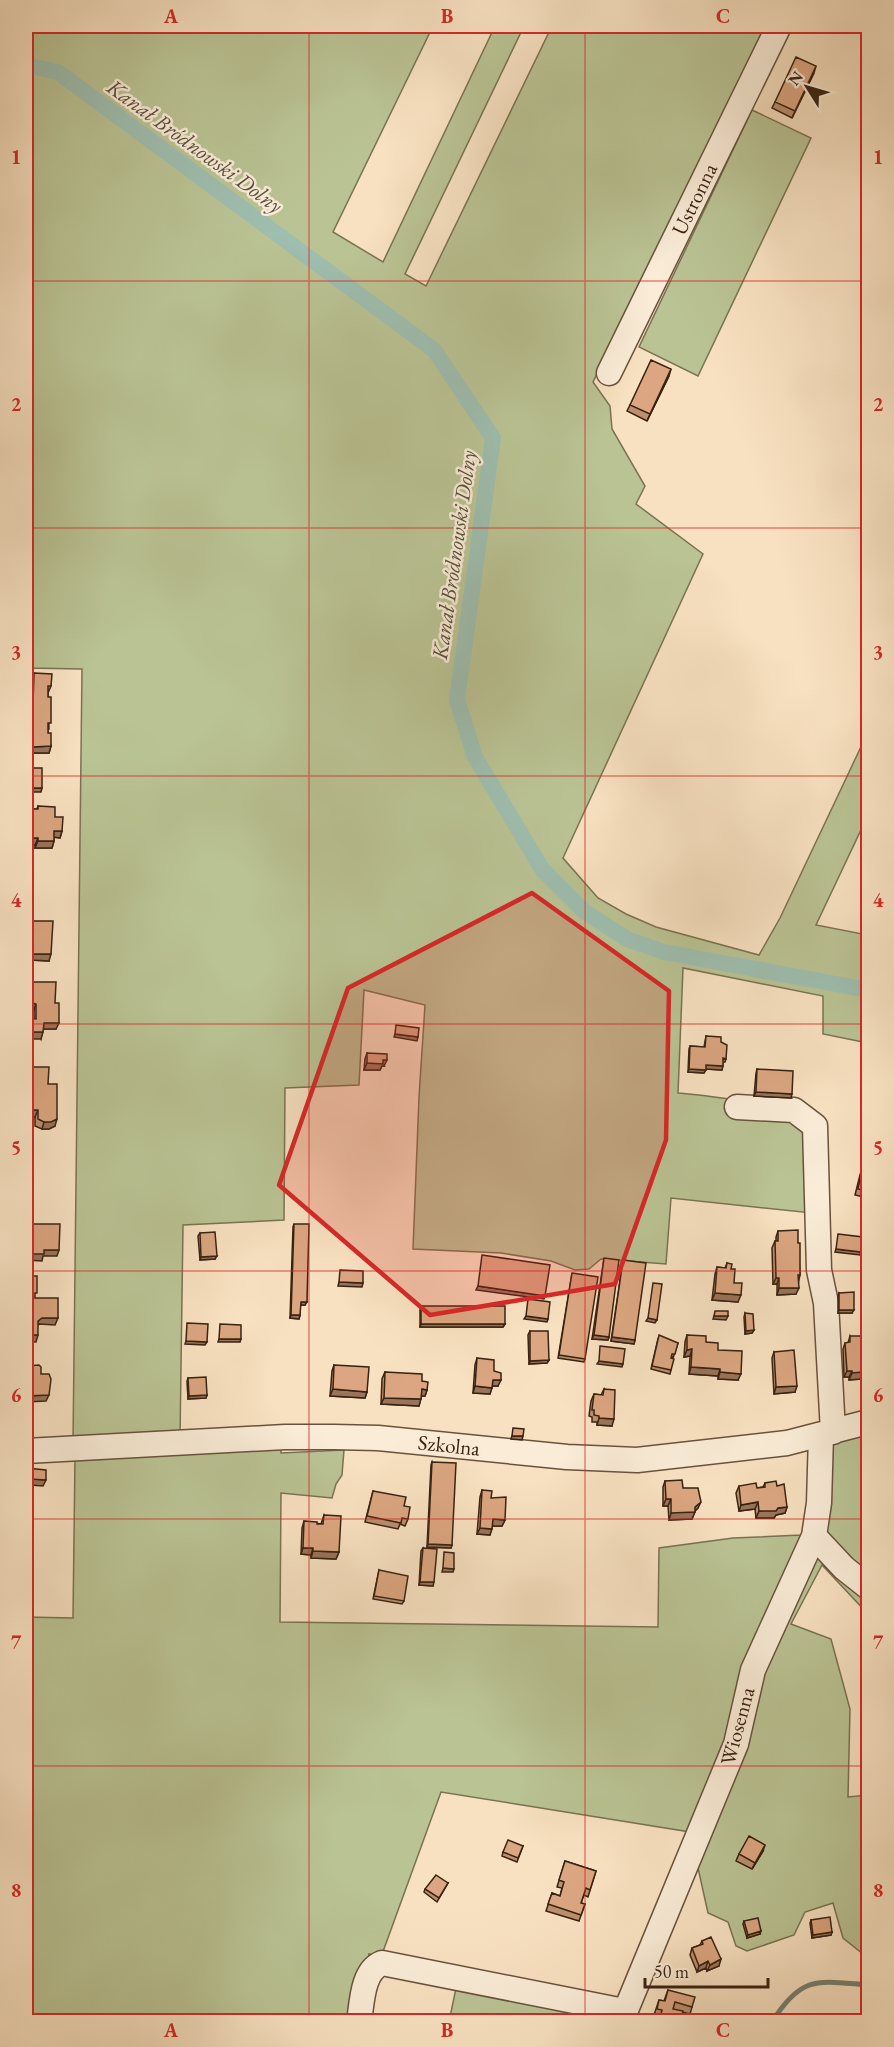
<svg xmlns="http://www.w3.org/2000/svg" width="894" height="2047" font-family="'EB Garamond',serif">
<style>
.green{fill:#bac394;stroke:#7a7252;stroke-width:1.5}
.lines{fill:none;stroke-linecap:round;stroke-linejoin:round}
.stream{stroke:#768070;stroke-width:5}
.canal{stroke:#9ebeaf;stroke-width:16}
.minor-casing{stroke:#69523d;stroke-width:27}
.minor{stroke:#faecd7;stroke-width:24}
.wall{fill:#bc8f6f;stroke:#392211;stroke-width:1.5}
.shaded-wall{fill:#99745a;stroke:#392211;stroke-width:1.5}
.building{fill:#dba681;stroke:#392211;stroke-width:1.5}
.marked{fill:#d62828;fill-opacity:0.2;stroke:#d62828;stroke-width:4.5;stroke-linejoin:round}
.grid{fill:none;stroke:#d62828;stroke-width:1.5;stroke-opacity:0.55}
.labels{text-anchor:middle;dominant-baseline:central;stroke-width:5;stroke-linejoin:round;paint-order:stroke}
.street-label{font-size:21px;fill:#392211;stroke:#faecd7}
.water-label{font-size:22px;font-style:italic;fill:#575140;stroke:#faecd7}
.neatline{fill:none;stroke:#d62828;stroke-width:2}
.grid-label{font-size:20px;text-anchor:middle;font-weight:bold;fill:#d62828}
</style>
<rect width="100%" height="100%" fill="#f8e1c1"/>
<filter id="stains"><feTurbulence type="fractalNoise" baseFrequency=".00333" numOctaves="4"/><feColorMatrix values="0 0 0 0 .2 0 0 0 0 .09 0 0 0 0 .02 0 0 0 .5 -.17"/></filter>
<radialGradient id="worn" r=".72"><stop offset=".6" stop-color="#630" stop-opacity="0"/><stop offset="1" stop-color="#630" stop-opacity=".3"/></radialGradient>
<path class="green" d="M26 26H433L333 232 383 262 495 26H524L405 274 426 286 552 26H765L593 382 610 406 612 429 645 486 636 504 703 554 563 858 598 898 626 914 656 927 759 955 780 918 868 732V815L816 925 868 935V1043L823 1034V996L683 968 678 1093C717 1097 772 1101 803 1125L812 1213 671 1198 666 1264 601 1259 589 1269 575 1270 551 1261 501 1253 413 1249 419 1097 425 1005 364 990 359 1085 285 1088 284 1220 183 1225 180 1437 73 1442 82 669 26 668Z
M752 110 811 138 698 376 639 347Z
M868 1431V1614L822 1565 791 1624 831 1639 850 1709 848 1797 868 1795V1958L843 1938 833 1903 805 1912 794 1935 747 1951 736 1946 728 1922 708 1913 690 1832 441 1792 381 1957 369 1954 353 2021 26 2022V1617L73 1618 75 1457 281 1446V1453L344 1450 342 1475 336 1484 332 1498 281 1493 280 1622 658 1627 659 1548 733 1538 802 1535 832 1441Z
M456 1988 608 2016 612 2022H449Z"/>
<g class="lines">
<path class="stream" d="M772 2022C802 1974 819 1981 868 1985"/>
<path class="canal" d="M26 65 58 72 434 350 493 438 457 700 475 757 542 869 585 912 627 939 664 952 868 990"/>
<defs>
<path id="minor" d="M609 373 779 26
M737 1107 794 1110 815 1126 819 1270 826 1303 833 1432
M26 1451 285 1437H334L378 1438 567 1457 637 1460 787 1443 868 1422
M814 1536 844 1568 868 1587
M359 2022C362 2003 362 1971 382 1963L624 2011
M621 2022 736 1744 753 1670 814 1536 819 1503 821 1435"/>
</defs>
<use href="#minor" class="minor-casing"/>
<use href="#minor" class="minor"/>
</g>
<path class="wall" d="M814 73 792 118 772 108 775 102Z
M669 376 647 421 627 411 630 405Z
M34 673 51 686 48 693 49 729H48V733L51 746 49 753H31L29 740 31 680Z
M38 806 55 817 62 831 60 838 54 837V841L52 848H35V845H26V834L28 829 27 816 29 809H37Z
M32 921 49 961 30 960 29 944H26V937L28 931H29V927Z
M33 982 55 1003 56 1029H43L41 1039 34 1019V1010H30V989Z
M706 1036 721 1042 726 1059 725 1062H723L722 1070 706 1069 704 1073 688 1072 689 1049 690 1046 704 1047Z
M367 1053 384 1066H382L380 1070H364L365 1059Z
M33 1067 48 1084 55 1126 49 1129H42L35 1126V1117H31L27 1123H26V1092H30L31 1073Z
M757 1069 791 1098 754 1096 756 1073Z
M862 1168 868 1170V1198L855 1195 860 1175Z
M294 1224 305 1305H300V1315L299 1319 290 1318 293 1227Z
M778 1231 798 1243 800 1275 796 1294 777 1295V1284H773L772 1248 775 1241H776V1237Z
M200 1233 215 1259 200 1260 198 1236Z
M604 1258 609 1337 608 1340 592 1339Z
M623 1260 635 1340 634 1344 611 1341Z
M727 1263 731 1269 738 1302 712 1300 715 1274 717 1267 725 1268Z
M572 1273 585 1359 584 1362 558 1358Z
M839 1293 852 1313H838V1296Z
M421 1306 505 1324 503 1327H420V1310Z
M745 1313 754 1330 752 1333 745 1334 744 1317Z
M530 1331 549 1360 547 1363 529 1364 528 1335Z
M687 1335 706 1342 718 1350 738 1380 718 1379V1376L689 1374 690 1356 684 1357 685 1342Z
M850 1336 863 1373 861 1379 849 1380V1377H844L843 1349 845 1343H848Z
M658 1339 678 1343 673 1358 672 1357 671 1370 670 1374 651 1369Z
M774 1352 795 1392 774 1394 772 1358Z
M477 1358 494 1371 498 1386H492L490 1394 473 1393 475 1365Z
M334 1365 367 1392 365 1398 330 1396 332 1371Z
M385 1372 422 1381 427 1390 425 1396H421L419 1406 381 1404 382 1379Z
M188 1378 207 1395 206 1398 188 1399 187 1381Z
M604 1389 612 1426 597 1425V1422H592V1417L589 1416 591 1401 594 1394 601 1395Z
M432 1462 452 1545 451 1548 427 1547 431 1465Z
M665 1481 683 1488 698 1508 695 1511 692 1519 669 1520 668 1506H663V1487Z
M765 1483 777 1486 787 1507 785 1513 776 1515 774 1518H756L755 1509 739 1511 736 1493 739 1486 757 1488 763 1487Z
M482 1490 491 1498 505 1520 502 1526H492L490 1535 477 1534 480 1497Z
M373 1491 404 1506 408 1519 405 1526 400 1524 398 1529 365 1522Z
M324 1515 339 1552 336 1559 311 1558V1555L301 1554 302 1528 304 1521 321 1524Z
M423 1548 433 1586 419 1585 421 1551Z
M379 1570 404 1601 402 1604 373 1599Z
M523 1846 517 1862 502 1856 503 1852Z
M763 1851 752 1869 736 1861 739 1854Z
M565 1861 596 1871 588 1897 584 1895 581 1903 585 1904 579 1921 546 1911 552 1893 560 1896 562 1888 557 1887Z
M448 1883 437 1902 424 1892 425 1889Z
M811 1920 832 1932 831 1935 812 1938 810 1923Z
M744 1921 760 1934 747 1938 743 1924Z
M702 1941 719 1966 707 1971 706 1968 697 1972 690 1955 692 1948 700 1945Z
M668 1990 692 2007 690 2014 682 2012 660 2016 654 2015 659 2000 664 2001Z"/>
<path class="shaded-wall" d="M816 66 814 73 792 118 795 111Z
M671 369 669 376 647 421 650 414Z
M51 746 49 753H31L33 747Z
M26 788H42L41 792H26Z
M54 831H62L60 838 52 837Z
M29 838H38L35 845H26Z
M38 841H54L52 848H35Z
M28 938H31L29 944H26Z
M33 954H51L49 961 30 960Z
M32 1003 36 1004 34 1010H30Z
M44 1023H59L56 1029H41Z
M26 1032H43L41 1039H26Z
M395 1034 418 1037 417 1041 394 1037Z
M383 1060H387L384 1066H382L380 1070H364L367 1063Z
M706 1065 723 1066 722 1070 705 1069Z
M689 1069 706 1070 704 1073 688 1072Z
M756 1092 792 1094 791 1098 754 1096Z
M34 1110H38L35 1117H31L27 1123H26V1117Z
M57 1119 55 1126 49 1129H42L44 1122Z
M836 1249 861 1252 860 1255 835 1252Z
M44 1250H59L57 1256H43L42 1261 26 1260V1254Z
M217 1256 215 1259 200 1260 201 1257Z
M776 1278H779L777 1284H773Z
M339 1282 363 1283 362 1287 338 1286Z
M478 1286 545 1296 544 1299 476 1290Z
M779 1288H799L796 1294 777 1295Z
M715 1293 741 1295 738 1302 712 1300Z
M301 1302H307L305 1305H299Z
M839 1310H854L852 1313H838Z
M291 1315H300L299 1319 290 1318Z
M526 1316 548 1319 547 1322 524 1319Z
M714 1316H728L726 1320 713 1319Z
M42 1318H58L55 1325 39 1324 36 1328 38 1321Z
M648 1318 657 1320 655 1323 646 1321Z
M421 1324H505L503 1327H420Z
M754 1330 752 1333 745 1334 746 1331Z
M26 1335H38L36 1342 26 1341Z
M594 1335 609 1337 608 1340 592 1339Z
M612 1337 635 1340 634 1344 611 1341Z
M219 1339H241L240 1342H218Z
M186 1341 207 1342 205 1345 185 1344Z
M692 1349 690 1356 684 1357 687 1350Z
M549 1360 547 1363 529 1364 530 1361Z
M599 1361 623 1364 622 1367 597 1364Z
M862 1366H868V1372L863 1373 861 1379 849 1380 852 1373Z
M691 1367 720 1369 718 1376 689 1374Z
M847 1371H852L849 1377H844Z
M720 1372 741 1374 738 1380 718 1379Z
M493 1380H501L498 1386H490Z
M475 1386 492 1388 490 1394 473 1393Z
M797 1386 795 1392 774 1394 776 1387Z
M333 1389 367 1392 365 1398 330 1396Z
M422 1389 427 1390 425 1396H419Z
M49 1395 46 1401 26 1402V1396Z
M207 1395 206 1398 188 1399 189 1396Z
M384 1398 421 1399 419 1406 381 1404Z
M599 1418 614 1419 612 1426 597 1425Z
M512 1436H523L522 1440 511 1439Z
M31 1479 46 1480 43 1486 30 1485 28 1491H26V1484Z
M666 1499H671L668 1506H663Z
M701 1502 698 1508 694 1512H695L692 1519 669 1520 671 1513 695 1507Z
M758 1502 755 1509 739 1511 741 1505Z
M787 1507 785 1513 776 1515 774 1518H756L759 1511Z
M493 1519 505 1520 502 1526H490Z
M480 1528 492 1529 490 1535 477 1534Z
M428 1544 452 1545 451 1548 427 1547Z
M303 1548H313L311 1555 301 1554Z
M313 1551 339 1552 336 1559 311 1558Z
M443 1568 454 1569 453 1572H442Z
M420 1582H434L433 1586 419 1585Z
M765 1845 763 1851 752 1869 755 1863Z
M761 1931 760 1934 747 1938 748 1935Z
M832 1932 831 1935 812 1938 813 1935Z
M721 1959 719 1966 707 1971 710 1965Z
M708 1961 706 1968 697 1972 699 1966Z"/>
<path class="building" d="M796 57 816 66 795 111 775 102Z
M651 360 671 369 650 414 630 405Z
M34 673 52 674 51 686H48V697H51V723H48V733H51V746L33 747 32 734Z
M26 768H42V788H26Z
M38 806 55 807V817H63L62 831H54V841H38V838H29V828H31L29 809H38Z
M32 921H53L51 954H33L31 938H28V931H32Z
M33 982H56L55 1003H59V1023H44L43 1032H26V1018L36 1019V1004L32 1003Z
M396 1025 419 1028 418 1037 395 1034Z
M706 1036 721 1037V1042L727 1045 726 1059 723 1058V1066L706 1065V1070L689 1069 690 1046 705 1047Z
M367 1053 387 1054V1060H383V1064L367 1063Z
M33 1067H49L48 1084H57V1119L51 1122H44L38 1119V1110H34L30 1117H26V1092H32Z
M757 1069 793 1071 792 1094 756 1092Z
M862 1168 868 1170V1191L858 1189Z
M26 1224H60L59 1250H44V1254H26Z
M294 1224H309L307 1302H301L300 1315H291Z
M798 1230V1243H800V1275H798L799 1288H779V1278H776L775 1241H778V1231Z
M215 1232 217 1256 201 1257 200 1233Z
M838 1234 863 1237 861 1252 836 1249Z
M482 1255 550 1265 545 1296 478 1286Z
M604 1258 619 1260 609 1337 594 1335Z
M623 1260 646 1263 635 1340 612 1337Z
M727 1263 732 1264 731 1269H735L734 1283H742L741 1295 715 1293 717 1267 726 1268Z
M340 1270 363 1271V1283L339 1282Z
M572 1273 598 1277 585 1359 559 1355Z
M26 1276H37V1293H35V1298H58V1318H42L38 1321V1335H26Z
M653 1283 662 1284 657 1320 648 1318Z
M854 1292V1310H839V1293Z
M528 1299 550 1302 548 1319 526 1316Z
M421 1306H505V1324H421Z
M715 1311H728V1316H714Z
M745 1313 753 1314 754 1330 746 1331Z
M187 1323 208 1324 207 1342 186 1341Z
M220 1324 241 1325V1339H219Z
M530 1331H548L549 1360 530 1361Z
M659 1335 678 1343 675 1354H672L671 1358 674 1359 671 1370 652 1366Z
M687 1335 706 1336V1342L718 1343V1350L742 1351 741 1374 720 1372V1369L691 1367 692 1349 687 1350Z
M850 1336H868V1366H862L863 1372 852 1373V1371H847L845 1343 850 1342Z
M600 1346 625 1349 623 1364 599 1361Z
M794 1350 797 1386 776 1387 774 1352Z
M477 1358 494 1360V1371L501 1373V1380H493L492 1388 475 1386Z
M39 1365 41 1367V1374H49L51 1379 49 1395 26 1396V1366Z
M334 1365 369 1367 367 1392 333 1389Z
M385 1372 422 1374V1381L428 1382 427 1390 422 1389 421 1399 384 1398Z
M206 1377 207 1395 189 1396 188 1378Z
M604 1389 615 1390 614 1419 599 1418V1416L594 1415V1410H592L594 1394 603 1395Z
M513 1428 524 1429 523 1436H512Z
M432 1462 456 1463 452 1545 428 1544Z
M26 1468 46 1470V1480L31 1479V1484H26Z
M682 1480 683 1488H698L701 1502 695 1507V1512L671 1513V1499H666L665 1481Z
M776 1481 777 1486 784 1484 787 1507 778 1508 776 1511H759L758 1502 741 1505 739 1486 756 1483 757 1488 765 1487V1483Z
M482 1490 492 1491 491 1498 506 1497 505 1520 493 1519 492 1529 480 1528Z
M373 1491 406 1497 404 1506 410 1507 408 1519 402 1518 401 1523 367 1516Z
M324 1515 341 1516 339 1552 313 1551V1548H303L304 1521 317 1522V1524H323Z
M423 1548 437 1549 434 1582H420Z
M444 1552 454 1553V1569L443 1568Z
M379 1570 408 1576 404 1601 374 1596Z
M749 1836 765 1845 755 1863 739 1854Z
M508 1840 523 1846 518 1858 503 1852Z
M565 1861 596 1871 590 1890 586 1888 581 1903 585 1904 581 1915 548 1904 552 1893 560 1896 564 1882 559 1880Z
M436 1875 448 1883 439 1898 425 1889Z
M830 1917 832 1932 813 1935 811 1920Z
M758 1918 761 1931 748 1935 744 1921Z
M711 1937 721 1959 710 1965 708 1961 699 1966 692 1948 703 1944 702 1941Z
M668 1990 695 1997 692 2007 675 2002 673 2009 683 2011 680 2022H659L662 2010 657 2009 659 2000 665 2001Z"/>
<path class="marked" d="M532 893 669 991 666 1140 615 1284 430 1315 279 1185 348 988Z"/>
<path class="grid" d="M309 26V2022M585 26V2022M26 281H868M26 528H868M26 776H868M26 1024H868M26 1271H868M26 1519H868M26 1766H868"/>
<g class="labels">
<g class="street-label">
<text transform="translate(694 199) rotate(-64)">Ustronna</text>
<text transform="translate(449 1445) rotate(6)">Szkolna</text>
<text transform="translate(737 1726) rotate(-75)">Wiosenna</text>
</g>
<g class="water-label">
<text transform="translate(195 146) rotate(36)">Kanał Bródnowski Dolny</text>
<text transform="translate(454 555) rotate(-82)">Kanał Bródnowski Dolny</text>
</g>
</g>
<rect width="894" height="2047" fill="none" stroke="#f8e1c1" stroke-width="66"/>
<g transform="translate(807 87) rotate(307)" stroke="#faecd7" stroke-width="4.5" paint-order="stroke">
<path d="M0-4.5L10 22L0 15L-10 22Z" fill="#392211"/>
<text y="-9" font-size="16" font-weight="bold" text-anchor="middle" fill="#392211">N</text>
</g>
<path d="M645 1978v9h123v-9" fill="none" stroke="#392211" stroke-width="3"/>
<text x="654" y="1978" font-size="18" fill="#392211" stroke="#faecd7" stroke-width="4.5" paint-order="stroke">50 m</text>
<rect x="33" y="33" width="828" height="1981" class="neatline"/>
<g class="grid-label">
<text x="171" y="23">A</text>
<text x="447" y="23">B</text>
<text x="723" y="23">C</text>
<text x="16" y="164">1</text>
<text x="878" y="164">1</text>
<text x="16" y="411">2</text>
<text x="878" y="411">2</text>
<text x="16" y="659">3</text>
<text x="878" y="659">3</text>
<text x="16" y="907">4</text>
<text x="878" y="907">4</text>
<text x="16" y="1154">5</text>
<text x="878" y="1154">5</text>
<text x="16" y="1402">6</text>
<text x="878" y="1402">6</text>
<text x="16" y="1649">7</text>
<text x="878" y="1649">7</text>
<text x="16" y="1897">8</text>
<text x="878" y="1897">8</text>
<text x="171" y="2037">A</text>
<text x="447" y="2037">B</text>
<text x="723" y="2037">C</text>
</g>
<rect width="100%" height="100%" filter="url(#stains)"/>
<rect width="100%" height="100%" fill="url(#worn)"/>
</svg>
